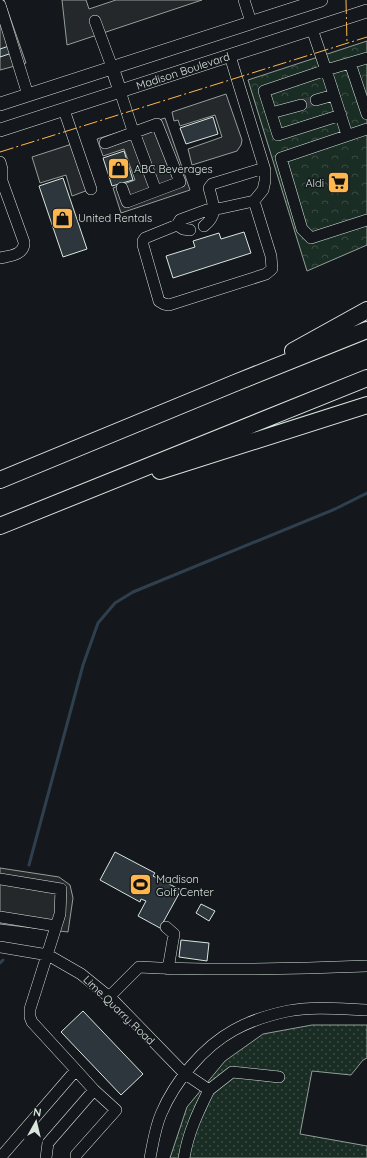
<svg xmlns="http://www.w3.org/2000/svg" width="367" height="1158" font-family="Quicksand,sans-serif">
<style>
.grass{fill:url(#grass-dots);stroke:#939e99}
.forest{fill:url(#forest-crowns);stroke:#939e99}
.parking{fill:#24282b;stroke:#939e99}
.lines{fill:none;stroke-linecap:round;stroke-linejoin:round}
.stream{stroke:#2f3f4d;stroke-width:3}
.building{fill:#2c363c;stroke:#d8e6dc}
.minor-tunnel{stroke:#313739;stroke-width:11;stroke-dasharray:11 5.5;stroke-linecap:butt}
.minor-casing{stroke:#d8e6dc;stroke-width:12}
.major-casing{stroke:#d8e6dc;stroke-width:14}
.highway-casing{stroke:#d8e6dc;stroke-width:18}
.minor{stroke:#14181c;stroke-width:11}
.major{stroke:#14181c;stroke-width:13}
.highway{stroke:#14181c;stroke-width:16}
.power{stroke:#ffb74d;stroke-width:1;stroke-dasharray:14 3 2 3;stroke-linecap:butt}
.labels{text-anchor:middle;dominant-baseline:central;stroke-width:3;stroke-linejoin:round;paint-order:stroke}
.street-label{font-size:11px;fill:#d8e6dc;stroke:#14181c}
.poi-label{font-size:11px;fill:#d8e6dc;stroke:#14181c;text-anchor:start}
</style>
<defs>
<pattern id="grass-dots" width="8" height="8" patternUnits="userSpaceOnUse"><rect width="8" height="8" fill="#1a2d24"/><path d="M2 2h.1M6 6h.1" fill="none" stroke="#3b4b43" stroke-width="1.8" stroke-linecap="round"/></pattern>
<pattern id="forest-crowns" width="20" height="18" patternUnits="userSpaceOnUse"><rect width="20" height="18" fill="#1a2d24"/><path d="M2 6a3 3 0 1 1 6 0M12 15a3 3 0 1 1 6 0" fill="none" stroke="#3b4b43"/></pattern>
</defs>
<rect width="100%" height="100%" fill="#14181c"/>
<path class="grass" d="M312 1025H367V1058L363 1060 351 1075 312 1071 300 1134 367 1146V1158H170L187 1107 225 1061 263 1034Z"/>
<path class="forest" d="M367 41V245L307 271 248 80Z"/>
<path class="parking" d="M0 0H4L26 63 0 70Z
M62 0H86L89 9 116 0H202L67 45Z
M226 94 242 140 241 145 237 151 192 165 188 149 222 137 215 115 180 126 178 120 174 121 172 112Z
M165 118 190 190 121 213 113 188 135 180 124 149 103 156 97 139Z
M75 143 91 189 72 196 66 175 40 183 32 157Z
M0 868 59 877 70 885 73 898 68 932 0 924Z"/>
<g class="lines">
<path class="stream" d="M29 865 83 665 98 623 115 603 133 592 335 509 367 493
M0 963 3 960"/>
</g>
<path class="building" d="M9 46 12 53 0 57V49Z
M213 117 218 134 186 144 180 128Z
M124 151 133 180 112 186 103 158Z
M63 178 87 249 63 257 39 186Z
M244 232 251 253 173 278 166 256 195 247 193 241 219 233 221 239Z
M115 852 155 873 153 876 181 890 160 928 138 916 146 901 141 899 140 902 100 880Z
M201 904 215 911 209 921 196 913Z
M181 940 209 943 207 961 179 957Z
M83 1011 143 1074 121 1095 61 1032Z"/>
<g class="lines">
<path class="minor-tunnel" d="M301 105 316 100"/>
<defs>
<path id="minor" d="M244 0 251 22
M0 5 28 95
M95 21 112 67
M312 29 326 70 264 91 278 135 341 115
M230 56 265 170V181L263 190 254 201 222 208 207 210 180 220 177 225 145 238 143 241V245L159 301 164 304 169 305 266 274 272 269 271 256 254 201
M350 63 367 114
M316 100 334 95
M64 110 91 189
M271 113 301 105
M367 129 281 158 302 229 311 238 367 220
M347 135 326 70 367 58
M105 143 157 124 180 182 156 191 134 132 132 128 120 91
M0 162 2 169V181
M0 182 2 181 24 242C25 255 9 256 0 258
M122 188 127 202 156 191
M177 225 183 229 190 230
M204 226C219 214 213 204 209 188L212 184 264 168
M0 879 61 889 60 914 30 1009V1017L32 1022 76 1070 0 1158
M0 917 56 926
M166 927 174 934 168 969
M0 947 48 955 81 974 113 1000 184 1073 209 1090 232 1072 279 1077
M109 997 139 967C215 971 291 969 367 966
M76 1070 94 1090 116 1110 76 1155V1158
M46 1158 48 1143 94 1090
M150 1158C153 1143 155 1128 161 1114 175 1081 203 1047 234 1030 250 1021 269 1015 288 1011 314 1006 341 1009 367 1010
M184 1158C188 1133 198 1112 209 1090"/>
<path id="major" d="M112 67 120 91
M0 104 321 0
M0 130 367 11"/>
<path id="highway" d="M293 351 367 310
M160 471 367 405
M0 480 235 383 367 330
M0 526 367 378"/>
</defs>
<use href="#minor" class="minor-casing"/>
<use href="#major" class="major-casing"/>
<use href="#highway" class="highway-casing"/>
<use href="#minor" class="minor"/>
<use href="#major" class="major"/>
<use href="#highway" class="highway"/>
<path class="power" d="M346 0 347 43
M0 152 367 37"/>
</g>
<defs>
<symbol id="shop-square" viewBox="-11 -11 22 22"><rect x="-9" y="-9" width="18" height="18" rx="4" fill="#ffb74d" stroke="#14181c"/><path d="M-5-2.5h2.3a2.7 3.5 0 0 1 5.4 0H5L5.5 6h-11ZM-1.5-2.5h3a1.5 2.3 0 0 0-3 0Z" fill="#111"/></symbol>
<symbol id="supermarket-square" viewBox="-11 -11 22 22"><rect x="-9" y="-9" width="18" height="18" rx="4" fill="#ffb74d" stroke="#14181c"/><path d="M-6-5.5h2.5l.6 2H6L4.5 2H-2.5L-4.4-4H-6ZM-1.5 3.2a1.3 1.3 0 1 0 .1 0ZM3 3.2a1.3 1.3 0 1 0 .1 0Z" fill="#111"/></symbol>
<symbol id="stadium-square" viewBox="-11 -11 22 22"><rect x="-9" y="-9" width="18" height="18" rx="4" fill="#ffb74d" stroke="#14181c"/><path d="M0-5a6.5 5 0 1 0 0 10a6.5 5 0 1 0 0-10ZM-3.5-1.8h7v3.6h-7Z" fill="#111"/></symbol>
</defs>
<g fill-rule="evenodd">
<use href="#shop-square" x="106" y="156" width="25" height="25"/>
<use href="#supermarket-square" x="326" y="170" width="25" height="25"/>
<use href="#shop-square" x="50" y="206" width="25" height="25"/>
<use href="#stadium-square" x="128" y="872" width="25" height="25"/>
</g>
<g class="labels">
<g class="street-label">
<text transform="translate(183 71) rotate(-18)">Madison Boulevard</text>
<text transform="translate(119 1010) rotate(44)">Lime Quarry Road</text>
</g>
<g class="poi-label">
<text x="134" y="169">ABC Beverages</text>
<text x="324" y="183" text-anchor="end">Aldi</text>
<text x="78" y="218">United Rentals</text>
<text x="156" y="879">Madison<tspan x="156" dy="13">Golf Center</tspan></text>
</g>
</g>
<g transform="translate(36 1122) rotate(8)" stroke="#14181c" stroke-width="3" paint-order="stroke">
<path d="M0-3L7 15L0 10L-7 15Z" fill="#d8e6dc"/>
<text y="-6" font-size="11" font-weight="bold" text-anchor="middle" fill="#d8e6dc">N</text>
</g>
</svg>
